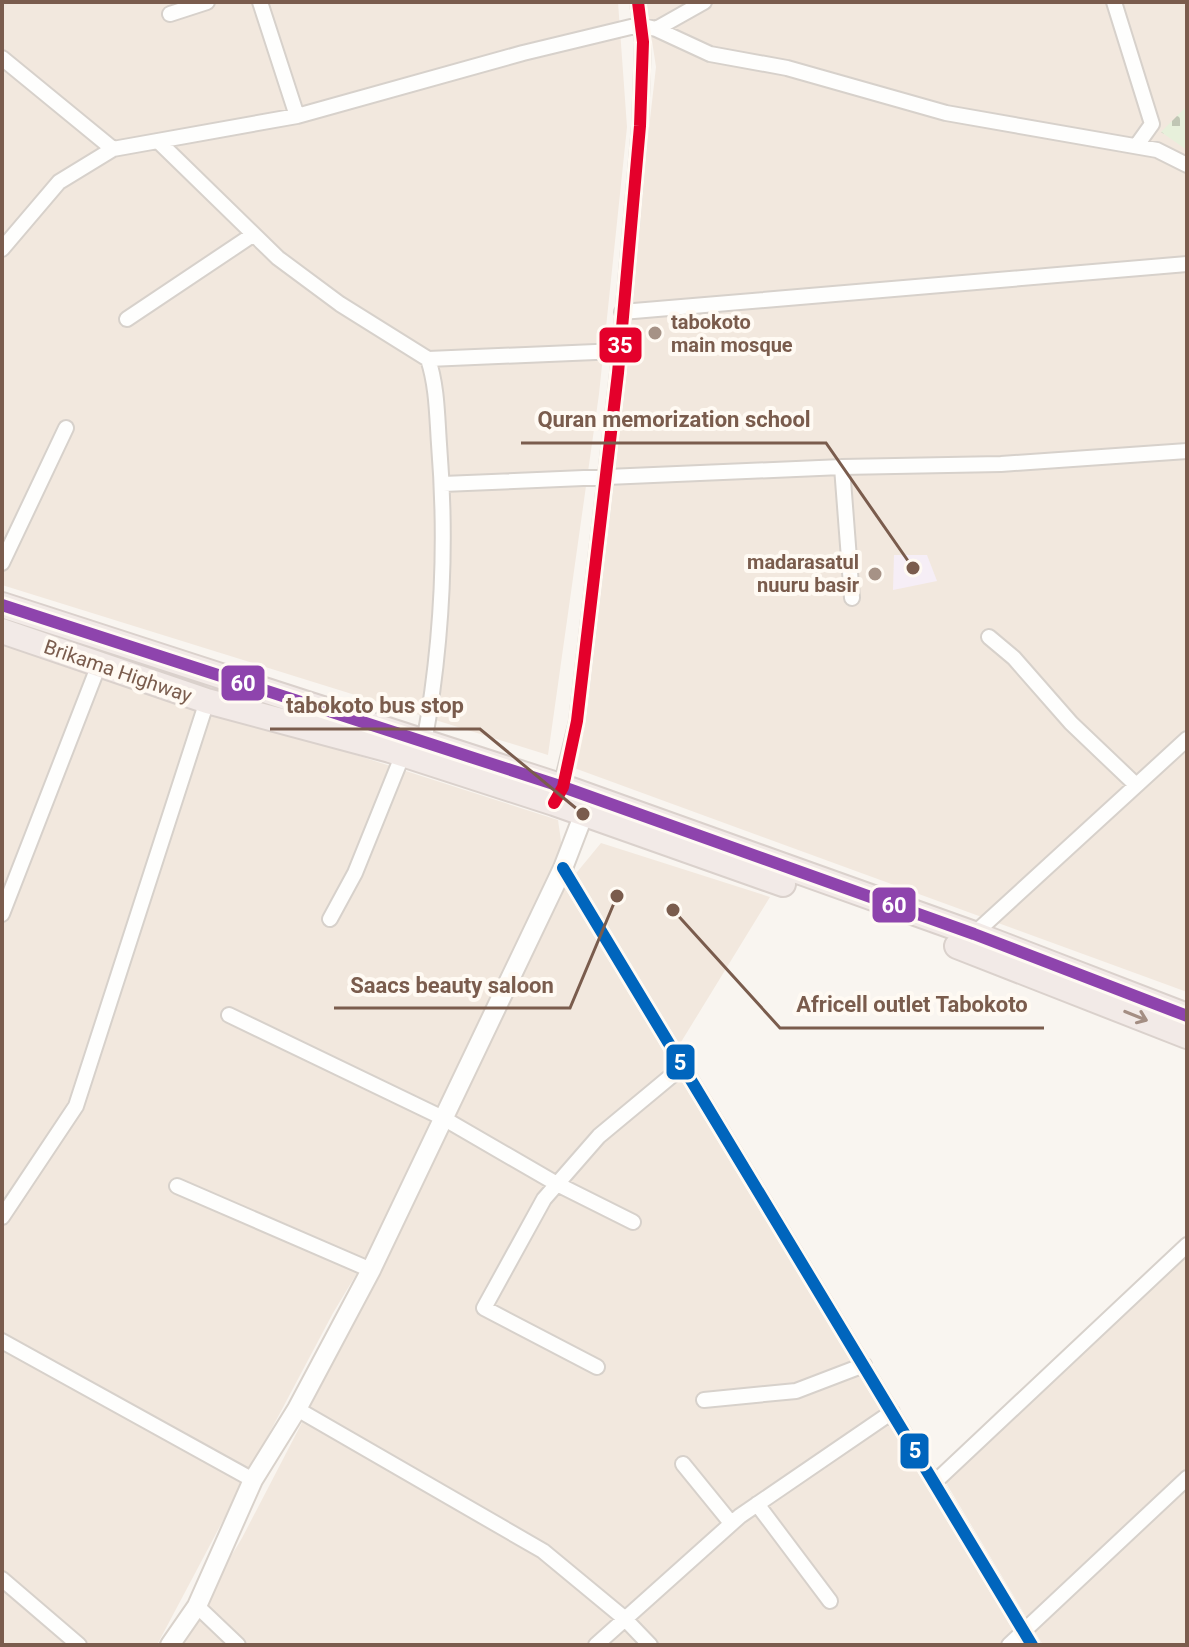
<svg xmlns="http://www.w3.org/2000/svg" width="1189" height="1647" font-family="Roboto,sans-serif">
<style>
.residential{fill:#f2e8de}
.education{fill:#f6eef6}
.cemetery{fill:url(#cemetery-stones)}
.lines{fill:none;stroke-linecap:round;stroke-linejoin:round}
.street-casing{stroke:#d7d1cb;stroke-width:18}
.secondary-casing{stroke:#d9d2cb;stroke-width:22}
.highway-casing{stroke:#dad1cc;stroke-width:28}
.street{stroke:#fefefd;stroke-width:14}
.secondary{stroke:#fefefd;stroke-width:18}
.highway{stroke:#f2eae7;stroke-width:24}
.bus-1-casing{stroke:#fffaf3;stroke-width:18}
.bus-2-casing{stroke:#fffaf3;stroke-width:18}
.bus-3-casing{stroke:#fffaf3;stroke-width:18}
.bus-1{stroke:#8e44ad;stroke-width:12}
.bus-2{stroke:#e4002b;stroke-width:12}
.bus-3{stroke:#0065bd;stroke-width:12}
.oneway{stroke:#a48e83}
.poi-dot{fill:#a69286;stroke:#fffaf3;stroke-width:3}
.labels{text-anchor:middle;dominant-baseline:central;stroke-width:8;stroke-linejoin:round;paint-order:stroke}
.poi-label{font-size:20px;font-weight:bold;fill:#7a5c4d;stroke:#fffaf3;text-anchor:start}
.street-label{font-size:20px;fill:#7a5c4d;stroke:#fffaf3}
.leader{fill:none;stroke:#7a5c4d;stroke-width:3}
.callout-dot{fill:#7a5c4d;stroke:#fffaf3;stroke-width:3}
.callout-label{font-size:22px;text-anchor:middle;font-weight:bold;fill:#7a5c4d;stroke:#fffaf3;stroke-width:8;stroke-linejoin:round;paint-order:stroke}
.line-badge{stroke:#fffaf3;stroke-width:3}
.badge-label{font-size:22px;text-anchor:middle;font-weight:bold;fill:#fff}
</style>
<defs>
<pattern id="cemetery-stones" width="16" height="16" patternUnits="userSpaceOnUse" patternTransform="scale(2)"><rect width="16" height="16" fill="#e7f0db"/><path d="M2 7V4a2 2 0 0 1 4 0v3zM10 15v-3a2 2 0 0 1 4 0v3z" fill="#c0c6b4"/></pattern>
</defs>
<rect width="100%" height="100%" fill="#f9f5f0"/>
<path class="residential" d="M2 2H618L627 127 599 394 548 755 2 585Z
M646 2H1187V992L566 765 587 669 656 67Z
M2 641 558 820 562 848 369 1253 333 1313 157 1645H2Z
M601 843 770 897 678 1047 573 877Z
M568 887 629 990 1022 1645H177L242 1538 308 1411 558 889Z
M1187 1251V1645H1043L946 1483Z"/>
<path class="education" d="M894 555H927L937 581 893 590Z"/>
<path class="cemetery" d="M1187 106V150L1161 132Z"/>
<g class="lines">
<defs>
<path id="street" d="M260 2 297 116
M1114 2 1152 124 1137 145
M170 14 207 2
M656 29 710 54 787 68 946 113 1157 150 1187 165
M2 58 113 149
M158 141 278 258 340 304 428 359 619 351
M2 249 59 182 113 149 297 116 523 53 639 25 656 29 704 2
M622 312 1187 264
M127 319 251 236
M842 467 852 598
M443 484 842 467 1001 464 1187 451
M2 563 66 428
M989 637 1014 658 1071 723 1135 784
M424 743C442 645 447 543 439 444 437 415 437 386 428 359
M560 791 577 721 618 373 640 126 643 42 638 2
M563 868 1032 1645
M2 914 98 667
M330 919 355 873 403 754
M974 934 1187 739
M229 1015 443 1118 557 1184 633 1222
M177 1186 371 1270
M2 1217 76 1106 207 701
M2 1341 253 1480
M597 1367 484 1308 544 1199 599 1136 682 1067
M704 1400 796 1391 864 1365
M297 1409 543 1551 624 1618 650 1645
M683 1464 731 1523
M935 1482 1187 1245
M757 1504 830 1601
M2 1579 79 1645
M197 1606 238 1645
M596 1645 740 1516 892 1412
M1009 1645 1187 1478"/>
<path id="secondary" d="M170 1645 197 1606 253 1480 297 1409 371 1270 563 868 588 803"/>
<path id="highway" d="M2 605 563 787 974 934 1187 1016
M2 631 207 701 390 750 554 803 783 884
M957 946 1187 1036"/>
</defs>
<use href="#street" class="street-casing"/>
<use href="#secondary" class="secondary-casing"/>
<use href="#highway" class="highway-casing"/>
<use href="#street" class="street"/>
<use href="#secondary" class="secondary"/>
<use href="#highway" class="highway"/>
<defs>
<path id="bus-1" d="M2 605 563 787 974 934 1187 1016"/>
<path id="bus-2" d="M554 803 563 787 577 721 618 373 640 126 643 42 638 2"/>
<path id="bus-3" d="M563 868 1032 1645"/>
</defs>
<use href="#bus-1" class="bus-1-casing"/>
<use href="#bus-2" class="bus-2-casing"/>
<use href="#bus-3" class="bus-3-casing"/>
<use href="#bus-1" class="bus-1"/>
<use href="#bus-2" class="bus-2"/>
<use href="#bus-3" class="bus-3"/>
</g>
<defs><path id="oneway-shaft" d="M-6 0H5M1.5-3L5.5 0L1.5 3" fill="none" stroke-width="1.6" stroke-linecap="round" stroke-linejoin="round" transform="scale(2)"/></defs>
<use class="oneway" href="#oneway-shaft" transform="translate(1136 1016) rotate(22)"/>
<g class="poi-dot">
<circle cx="655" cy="333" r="8"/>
<circle cx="875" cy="574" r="8"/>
</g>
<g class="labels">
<g class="poi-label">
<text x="671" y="322">tabokoto<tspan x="671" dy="23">main mosque</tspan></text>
<text x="859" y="562" text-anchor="end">madarasatul<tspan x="859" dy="23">nuuru basir</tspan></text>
</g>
<g class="street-label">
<text transform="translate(118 671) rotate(19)">Brikama Highway</text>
</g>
</g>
<path class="leader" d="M913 568L826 443H521M583 814L480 729H270M617 896L570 1008H334M673 910L780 1028H1044"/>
<g class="callout-dot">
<circle cx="913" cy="568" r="8"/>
<circle cx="583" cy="814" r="8"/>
<circle cx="617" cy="896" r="8"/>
<circle cx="673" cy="910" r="8"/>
</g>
<g class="callout-label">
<text x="674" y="427">Quran memorization school</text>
<text x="375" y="713">tabokoto bus stop</text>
<text x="452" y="993">Saacs beauty saloon</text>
<text x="912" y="1012">Africell outlet Tabokoto</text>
</g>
<g class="line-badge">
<rect x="598" y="326" width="45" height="38" rx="8" fill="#e4002b"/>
<rect x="220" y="664" width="46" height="38" rx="8" fill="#8e44ad"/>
<rect x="871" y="886" width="46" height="38" rx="8" fill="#8e44ad"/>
<rect x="665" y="1043" width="31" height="38" rx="8" fill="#0065bd"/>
<rect x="899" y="1432" width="31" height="38" rx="8" fill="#0065bd"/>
</g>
<g class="badge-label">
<text x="620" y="353">35</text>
<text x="243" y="691">60</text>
<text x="894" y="913">60</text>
<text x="680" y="1070">5</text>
<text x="915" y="1458">5</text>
</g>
<rect width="1189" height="1647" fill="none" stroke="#7a5c4d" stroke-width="8"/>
</svg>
